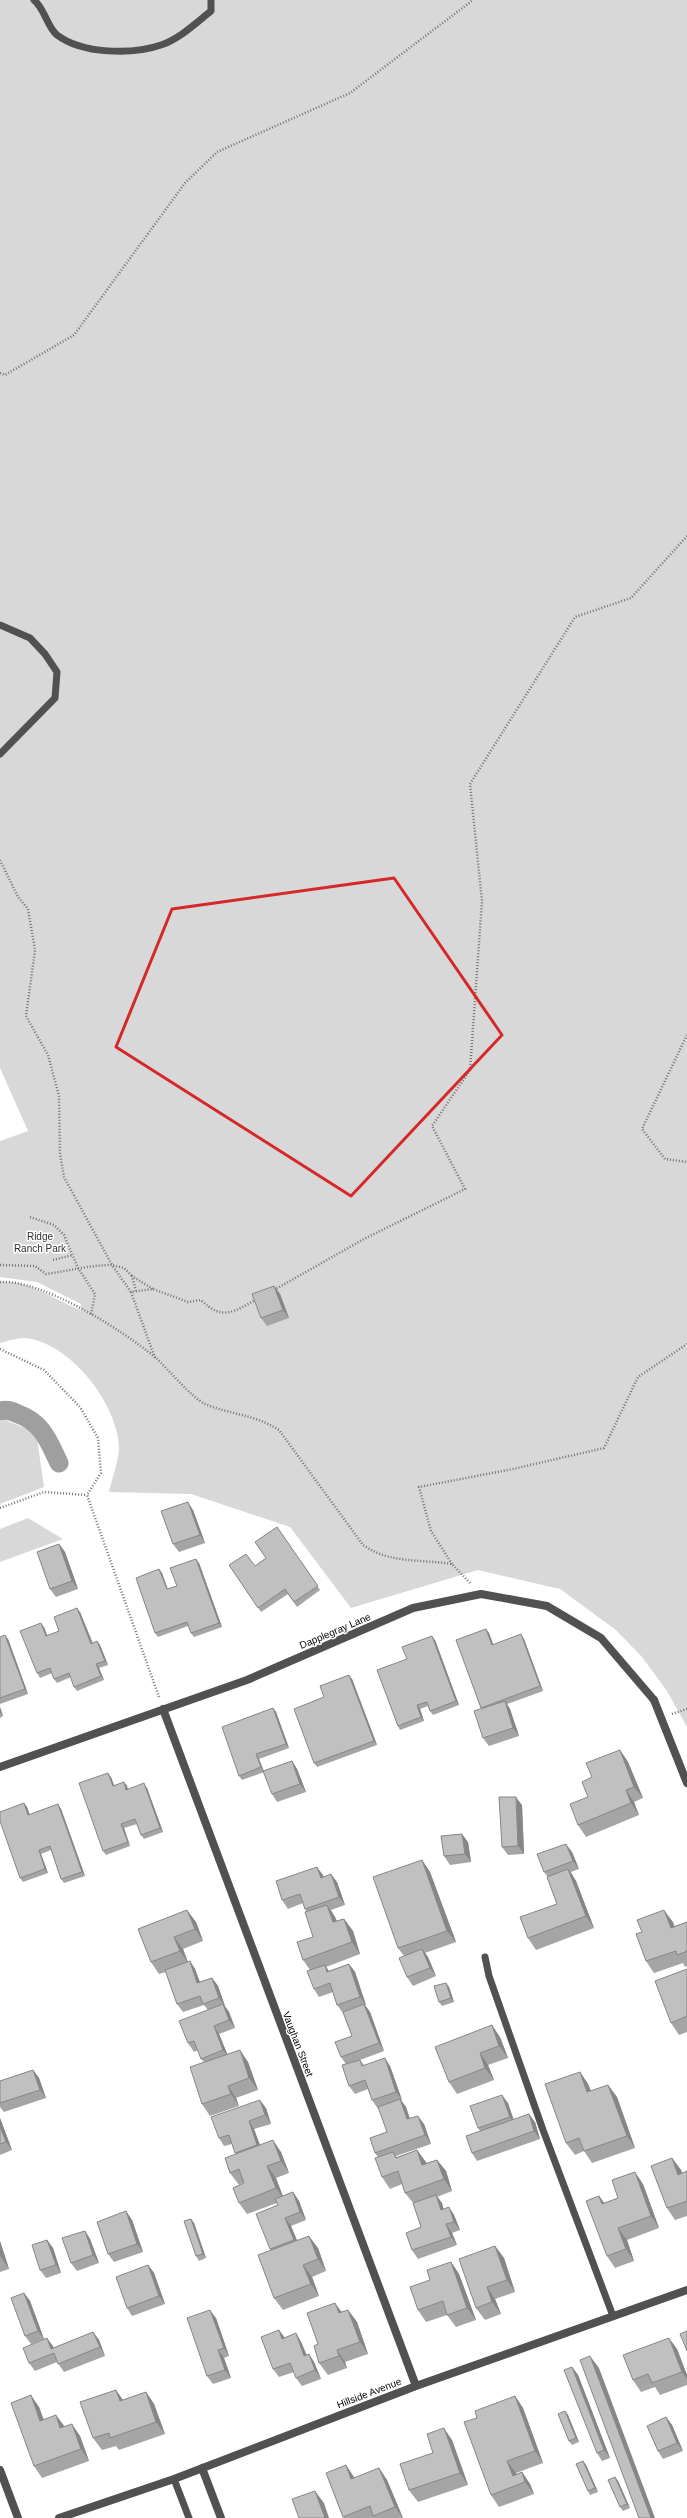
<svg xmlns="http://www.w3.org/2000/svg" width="687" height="2518" font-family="Helvetica,sans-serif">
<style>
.green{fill:#d8d8d8}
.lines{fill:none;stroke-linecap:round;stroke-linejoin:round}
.canal{stroke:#9f9f9f;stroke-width:19}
.path{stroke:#737373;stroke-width:2.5;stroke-dasharray:1 2;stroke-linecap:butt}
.service{stroke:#515151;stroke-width:7}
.minor{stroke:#515151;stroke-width:8}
.tertiary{stroke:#515151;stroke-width:8}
.wall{fill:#a5a5a5}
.shaded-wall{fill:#868686}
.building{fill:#c0c0c0;stroke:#868686}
.marked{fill:none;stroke:#d62828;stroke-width:3;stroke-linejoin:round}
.labels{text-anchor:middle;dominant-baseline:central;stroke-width:3;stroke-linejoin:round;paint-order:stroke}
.park-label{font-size:10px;fill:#2f2f2f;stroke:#fff}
.street-label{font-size:10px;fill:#000;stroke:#fff}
</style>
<rect width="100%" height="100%" fill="#fff"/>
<path class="green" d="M0 0H687V1727L667 1691 642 1657 616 1630 560 1589 478 1570 351 1608 290 1527 191 1494 109 1492C112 1478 119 1461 119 1447 118 1404 69 1341 24 1338 17 1338 7 1341 0 1343V1282C32 1280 54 1301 81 1310V1304L37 1282 0 1277V1141L28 1131 0 1068Z
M5 1420 27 1429 37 1438 44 1487 0 1504V1421Z
M28 1518 63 1539 0 1562V1529Z"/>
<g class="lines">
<path class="canal" d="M0 1411C7 1409 12 1411 18 1414 42 1422 49 1442 59 1463"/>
<path class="path" d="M0 373 5 375 74 335 185 183 217 152 350 93 473 0
M0 860 18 897 28 909 35 950 26 1016 48 1055 59 1096 60 1154 64 1177 112 1265 124 1268 132 1276
M687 1035 642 1129 665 1159 687 1162
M30 1217 54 1225 64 1235 78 1268 95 1294 91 1315
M53 1260 73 1255
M0 1265 35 1266 46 1274C69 1271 89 1265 112 1265L131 1292
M0 1282C42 1279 124 1331 156 1358 168 1369 192 1398 205 1404 231 1415 254 1414 279 1430L363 1545C390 1564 421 1559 452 1564L470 1583
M274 1290 364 1239 465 1189 432 1126 470 1070 482 901 470 784 575 617 631 598 687 536
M136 1291 132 1276 153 1289
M0 1349 44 1370 80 1407 98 1438 101 1473 87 1495 159 1697
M155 1358 131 1292 153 1289 188 1302 201 1300C222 1321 234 1312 257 1299
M0 1508 44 1492 87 1495
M452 1564 431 1531 419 1487 513 1469 604 1448 638 1377 687 1344
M672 1714 687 1709"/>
<path class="service" d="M34 0C45 9 47 27 57 35 82 54 132 55 161 45 179 39 196 23 211 11V0
M0 625 30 638 45 654 57 672 55 698 0 754
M485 1957 489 1976 543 2130 613 2316
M174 2479 189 2518"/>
<path class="minor" d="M163 1709 416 2386
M0 1767 247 1680 413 1608 481 1594 547 1606 601 1638 654 1700
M202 2468 221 2518
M0 2470 18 2518
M59 2518 174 2479 416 2386 687 2290"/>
<path class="tertiary" d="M654 1700 687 1783"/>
</g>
<path class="wall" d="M274 1286 280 1294 289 1318 267 1326 261 1318Z
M193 1510 205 1543 179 1552 173 1544Z
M277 1527 320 1590 297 1607 288 1594 261 1612 229 1565 255 1566 266 1558Z
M59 1544 65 1552 78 1589 56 1597 50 1589Z
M199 1563 222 1627 194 1637 191 1633 188 1626 158 1637 155 1633 159 1569 162 1573 168 1589 177 1586Z
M80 1612 93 1643 97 1641 100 1645 108 1665 99 1668 104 1680 77 1691 74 1687 71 1677 57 1683 54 1679 52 1673 40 1678 37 1673 44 1627 47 1636 59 1631Z
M486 1629 489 1633 493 1645 524 1639 543 1691 507 1704 510 1709 519 1736 489 1746 483 1738 482 1708Z
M0 1637 8 1639 28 1694 0 1704Z
M435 1640 459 1705 433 1715 430 1711 428 1706 420 1709 424 1721 400 1730 398 1726 407 1659Z
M352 1679 377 1745 317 1767 314 1763 324 1697Z
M0 1707 3 1716 0 1718Z
M273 1708 276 1712 289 1748 259 1759 264 1771 292 1761 297 1769 306 1792 277 1802 272 1794 264 1772 242 1780 239 1776Z
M620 1750 628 1762 643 1798 634 1802 639 1815 586 1837 578 1825 588 1797 592 1777Z
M111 1777 114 1786 124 1782 127 1786 128 1790 147 1788 163 1832 144 1839 141 1835 137 1824 124 1828 130 1846 106 1855 103 1851Z
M24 1803 27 1807 30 1815 58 1804 61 1809 85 1876 64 1883 61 1879 51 1850 41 1854 48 1873 23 1882 20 1878Z
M522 1805 524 1854 508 1855 502 1847Z
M468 1842 471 1862 450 1865 444 1856Z
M572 1852 579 1869 571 1872 576 1881 594 1928 536 1950 528 1938 557 1904 547 1876 544 1872Z
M422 1860 430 1872 456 1942 425 1953 428 1957 436 1976 413 1986 407 1977 404 1956 398 1948Z
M317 1867 323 1877 337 1882 345 1905 331 1910 335 1917 337 1921 344 1919 353 1931 360 1954 326 1967 329 1971 349 1964 355 1972 366 2005H365L370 2012 384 2051 360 2060 364 2065 390 2066 402 2100H401L406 2107 410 2119 424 2124 431 2144 396 2156 397 2157 417 2150 426 2163 437 2160 446 2171 452 2191 437 2197 442 2203 443 2209 454 2215 460 2230 452 2233 457 2245 418 2259 412 2250 421 2227 414 2204 405 2193 402 2184 390 2189 382 2177 378 2157 375 2153 387 2132 379 2108 378 2109 372 2100 368 2089 355 2094 349 2086 346 2064 341 2057 352 2036 343 2013 337 2005 333 1992 319 1997 314 1989 310 1970 303 1960 313 1937 307 1912 305 1909 303 1903 288 1909 282 1900Z
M196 1922 203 1941 183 1949 188 1962 190 1961 195 1969 200 1982 212 1978 218 1986 225 2006 229 2012 235 2028 219 2034 227 2054 248 2062 258 2090 236 2098 239 2106 210 2116 202 2104 204 2062 201 2059 198 2050 194 2052 188 2043 208 2010 204 2005 183 2012 177 2004 166 1972 159 1974 151 1962 138 1929Z
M673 1922 674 1926 687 1922V1966L685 1967 683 1963 654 1973 646 1961Z
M687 1969V2032L679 2035 671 2023Z
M446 1983 449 1987 454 2002 442 2006 439 2002Z
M500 2037 508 2058 488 2065 494 2080 457 2094 449 2082 435 2047Z
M33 2070 39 2078 46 2098 4 2112 0 2107V2081Z
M580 2072 588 2084 591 2091 608 2085 617 2097 635 2148 592 2163 584 2151 575 2155 566 2143Z
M508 2103 514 2120 535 2122 540 2139 477 2161 472 2153 480 2131 478 2128Z
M266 2108 271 2124 254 2129 260 2145 281 2152 289 2173 276 2178 283 2196 293 2192 299 2201 306 2220 291 2226 297 2240 318 2248 326 2271 312 2277 319 2296 283 2310 274 2298 271 2250 270 2249 278 2205 277 2203 247 2214 239 2203 244 2183V2182L239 2185 230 2173 236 2154 232 2144 224 2146 219 2138Z
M0 2118 12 2150 0 2155Z
M672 2158 681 2170 682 2173 687 2171V2216L675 2220 667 2208Z
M643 2184 659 2228 627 2240 634 2261 615 2268 607 2256 599 2196 604 2203 618 2198Z
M126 2211 132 2220 143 2252 114 2262 108 2254Z
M191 2219 194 2223 206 2258 199 2261 196 2256Z
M85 2231 90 2239 99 2263 77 2271 71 2263Z
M47 2240 53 2248 61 2273 46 2278 40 2270Z
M0 2241 9 2269 0 2272Z
M495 2246 504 2258 515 2292 495 2299 501 2314 485 2320 476 2308Z
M451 2262 459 2274 476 2320 456 2327 447 2315 426 2322 418 2310 430 2280Z
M148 2265 154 2273 165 2304 132 2316 127 2308Z
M24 2293 30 2301 44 2339 53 2346V2348L93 2332 99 2340 105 2356 64 2372 57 2362 35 2371 29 2363 44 2339 31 2344 25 2336Z
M348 2310 357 2322 368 2354 345 2362 347 2368 328 2375 319 2363 318 2344 341 2312Z
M216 2318 229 2356 224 2358 231 2378 213 2384 207 2376Z
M279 2330 284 2338 296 2333 301 2342 307 2355 309 2354 314 2362 321 2379 302 2386 296 2378 294 2372 279 2377 273 2369Z
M677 2349 687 2375V2385L660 2395 655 2387 641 2392 633 2380Z
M572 2367 578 2375 610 2458 602 2461 597 2453Z
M116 2390 123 2400 146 2392 154 2404 165 2434 119 2450 116 2446 102 2450 93 2438Z
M515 2396 523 2408 543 2463 516 2473V2474L522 2472 530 2484 534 2494 499 2507 491 2495 477 2418Z
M39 2407 44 2420 64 2427 80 2436 89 2461 42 2478 34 2466Z
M565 2411 568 2415 579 2442 572 2445 569 2441Z
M666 2417 672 2425 683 2451 663 2459 658 2451Z
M452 2440 468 2485 418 2502 409 2490 433 2453Z
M583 2461 586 2465 598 2492 590 2495 588 2491Z
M346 2465 354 2478 379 2468 387 2480 403 2518H344L343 2517Z
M615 2477 618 2481 630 2508 623 2511 620 2507Z"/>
<path class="shaded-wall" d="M274 1286 280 1294 289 1318 283 1310Z
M188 1502 193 1510 205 1543 200 1535Z
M59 1544 65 1552 78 1589 72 1581Z
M196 1559 199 1563 222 1627 219 1623Z
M159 1569 162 1573 169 1594Z
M77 1608 80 1612 94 1648 91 1644Z
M41 1623 44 1627 49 1640 46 1636Z
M486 1629 489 1633 495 1649 492 1645Z
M521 1634 524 1639 543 1691 540 1686Z
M5 1635 8 1639 28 1694 25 1689Z
M432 1636 435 1640 459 1705 456 1701Z
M97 1641 100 1645 108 1665 105 1661Z
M96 1664 99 1668 104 1680 101 1676Z
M349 1675 352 1679 377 1745 374 1741Z
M505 1701 510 1709 519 1736 513 1728Z
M417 1705 420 1709 424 1721 421 1717Z
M0 1707 3 1716 0 1712Z
M273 1708 276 1712 289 1748 286 1744Z
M620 1750 628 1762 643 1798 634 1787Z
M256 1754 259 1759 264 1772 261 1767Z
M292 1761 297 1769 306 1792 300 1784Z
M108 1773 111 1777 116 1790 113 1786Z
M124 1782 127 1786 129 1794 126 1790Z
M144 1783 147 1788 163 1832 160 1828Z
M626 1790 634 1802 639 1815 631 1803Z
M516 1797 522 1805 524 1854 518 1846Z
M24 1803 27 1807 31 1819 28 1815Z
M58 1804 61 1809 85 1876 82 1872Z
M121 1824 124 1828 130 1846 128 1842Z
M462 1834 468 1842 471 1862 465 1854Z
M566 1844 572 1852 579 1869 573 1861Z
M39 1850 41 1854 48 1873 45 1869Z
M422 1860 430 1872 456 1942 447 1931Z
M317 1867 323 1875 326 1886 321 1878Z
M568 1869 576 1881 594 1928 586 1916Z
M331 1874 337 1882 345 1905 339 1897Z
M327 1905 335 1917 341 1934 333 1922Z
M187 1910 196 1922 203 1941 195 1929Z
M664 1910 673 1922 679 1940 671 1928Z
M344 1919 353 1931 360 1954 352 1942Z
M174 1937 183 1949 188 1963 180 1951Z
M422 1949 428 1957 436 1976 430 1968Z
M190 1961 195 1969 203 1991 197 1983Z
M349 1964 355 1972 366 2005 360 1997Z
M325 1965 330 1973 327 1972Z
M212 1978 218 1986 225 2006 219 1998Z
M446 1983 449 1987 454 2002 451 1998Z
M223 2004 229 2012 235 2028 229 2020Z
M364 2004 370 2012 384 2051 379 2043Z
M492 2025 500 2037 508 2058 499 2046Z
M214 2026 219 2034 229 2058 223 2050Z
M240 2050 248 2062 258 2090 249 2078Z
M480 2053 488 2065 494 2080 485 2068Z
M385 2058 390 2066 402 2100 396 2092Z
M33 2070 39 2078 46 2098 40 2090Z
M580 2072 588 2084 596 2104 587 2092Z
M608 2085 617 2097 635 2148 627 2136Z
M228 2086 236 2098 239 2106 231 2094Z
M502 2095 508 2103 515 2125 510 2117Z
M400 2099 406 2107 413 2128 407 2119Z
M260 2100 266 2108 271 2124 265 2115Z
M529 2114 535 2122 540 2139 534 2131Z
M418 2116 424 2124 431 2144 425 2135Z
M0 2118 12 2150 6 2142 0 2126Z
M249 2121 254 2129 263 2154 257 2145Z
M273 2140 281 2152 289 2173 281 2161Z
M417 2150 426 2162 431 2177 422 2165Z
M672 2158 681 2170 687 2187 678 2175Z
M437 2160 446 2171 452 2191 444 2179Z
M267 2166 276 2178 284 2200 276 2188Z
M635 2172 643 2184 659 2228 651 2216Z
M293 2192 299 2201 306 2220 300 2212Z
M436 2195 442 2203 446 2218 441 2210Z
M599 2196 608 2208 602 2204Z
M449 2207 454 2215 460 2230 454 2222Z
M126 2211 132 2220 143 2252 137 2244Z
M285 2218 291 2226 300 2248 294 2240Z
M191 2219 194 2223 206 2258 203 2254Z
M446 2224 452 2233 457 2245 451 2237Z
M618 2228 627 2240 634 2261 626 2249Z
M85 2231 90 2239 99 2263 93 2255Z
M309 2236 318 2248 326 2271 318 2259Z
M47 2240 53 2248 61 2273 56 2265Z
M0 2241 9 2269 1 2257 0 2254Z
M495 2246 504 2258 515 2292 507 2280Z
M451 2262 459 2274 476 2320 467 2308Z
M148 2265 154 2273 165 2304 159 2296Z
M303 2265 312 2277 319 2296 311 2284Z
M487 2287 495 2299 501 2314 492 2302Z
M24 2293 30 2301 44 2339 38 2331Z
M335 2303 344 2315 339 2313Z
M210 2310 216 2318 229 2356 224 2348Z
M348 2310 357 2322 368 2354 360 2342Z
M279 2330 285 2338 282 2339Z
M93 2332 99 2340 105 2356 100 2347Z
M296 2333 301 2342 310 2364 304 2356Z
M47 2338 53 2346 57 2357 51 2349Z
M669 2338 677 2349 687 2375V2379L682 2372Z
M218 2350 224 2358 231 2378 225 2370Z
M337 2350 345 2362 347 2368 339 2356Z
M309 2354 314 2362 321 2379 315 2370Z
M590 2356 599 2368 655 2518H651Z
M572 2367 578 2375 610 2458 604 2450Z
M116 2390 124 2402 120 2401Z
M146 2392 154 2404 165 2434 156 2422Z
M31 2395 39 2407 48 2433 40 2421Z
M515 2396 523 2408 543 2463 535 2451Z
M565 2411 568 2415 579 2442 576 2438Z
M56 2415 65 2427 60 2428Z
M666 2417 672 2425 683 2451 677 2443Z
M72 2424 80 2436 89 2461 81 2449Z
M444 2428 452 2440 468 2485 460 2473Z
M507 2461 516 2473 520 2484 513 2476Z
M583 2461 586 2465 598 2492 595 2488Z
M346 2465 354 2477 360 2491 351 2479Z
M379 2468 387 2480 403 2518 395 2507Z
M522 2472 530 2484 534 2494 525 2482Z
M615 2477 618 2481 630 2508 627 2504Z
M315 2491 324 2503 329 2518H325Z"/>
<path class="building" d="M274 1286 283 1310 261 1318 252 1294Z
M188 1502 200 1535 173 1544 161 1511Z
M277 1527 318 1586 294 1602 285 1589 258 1608 229 1565 246 1554 255 1566 266 1558 255 1542Z
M59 1544 72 1581 50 1589 37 1552Z
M196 1559 219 1623 191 1633 187 1622 155 1633 136 1578 159 1569 167 1589 177 1586 170 1568Z
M77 1608 91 1644 97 1641 105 1661 96 1664 101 1676 74 1687 69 1673 54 1679 50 1668 37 1673 20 1631 41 1623 46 1636 59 1631 54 1617Z
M486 1629 492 1645 521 1634 540 1686 481 1708 456 1640Z
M5 1635 25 1689 0 1698V1637Z
M432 1636 456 1701 430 1711 427 1702 417 1705 421 1717 398 1726 377 1670 407 1659 402 1647Z
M349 1675 374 1741 314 1763 294 1709 324 1697 320 1686Z
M505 1701 513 1728 483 1738 474 1711Z
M273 1708 286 1744 256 1754 261 1767 239 1776 222 1727Z
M620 1750 634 1787 626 1790 631 1803 578 1825 570 1804 588 1797 582 1782 592 1777 586 1763Z
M292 1761 300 1784 272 1794 263 1771Z
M108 1773 113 1786 124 1782 126 1790 144 1783 160 1828 141 1835 135 1819 121 1824 128 1842 103 1851 79 1783Z
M499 1797H516L518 1846 502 1847Z
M24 1803 28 1815 58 1804 82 1872 61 1879 50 1846 39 1850 45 1869 20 1878 0 1821V1812Z
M462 1834 465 1854 444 1856 441 1836Z
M566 1844 573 1861 544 1872 537 1854Z
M422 1860 447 1931 398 1948 373 1877Z
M317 1867 321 1878 331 1874 339 1897 305 1909 300 1894 282 1900 276 1881Z
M568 1869 586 1916 528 1938 520 1917 557 1904 547 1877Z
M327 1905 333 1922 344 1919 352 1942 303 1960 297 1942 313 1937 305 1912Z
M187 1910 195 1929 174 1937 180 1951 151 1962 138 1929Z
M664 1910 671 1928 687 1922V1951L677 1955 676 1951 646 1961 636 1934 642 1932 637 1920Z
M422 1949 430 1968 407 1977 399 1958Z
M190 1961 197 1983 212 1978 219 1998 203 2004 200 1996 177 2004 165 1970Z
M349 1964 360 1997 337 2005 330 1983 314 1989 307 1971 325 1965 327 1972Z
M687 1969V2016L671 2023 655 1981Z
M446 1983 451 1998 439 2002 434 1986Z
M223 2004 229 2020 214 2026 223 2050 201 2059 194 2041 188 2043 179 2021Z
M364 2004 379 2043 341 2057 335 2042 352 2036 343 2012Z
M492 2025 499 2046 480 2053 485 2068 449 2082 435 2047Z
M240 2050 249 2078 228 2086 231 2094 202 2104 190 2067Z
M385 2058 396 2092 372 2100 365 2080 349 2086 342 2065 360 2060 362 2066Z
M33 2070 40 2090 0 2103V2081Z
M580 2072 587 2092 608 2085 627 2136 584 2151 579 2138 566 2143 545 2084Z
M502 2095 510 2117 478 2128 470 2106Z
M400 2099 407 2119 418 2116 425 2135 375 2153 370 2138 387 2132 378 2107Z
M260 2100 265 2115 249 2121 257 2145 235 2153 229 2135 219 2138 211 2117Z
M529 2114 534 2131 472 2153 466 2136Z
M0 2126 6 2142 0 2144Z
M273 2140 281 2161 267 2166 276 2188 239 2203 233 2188 244 2183 239 2169 230 2173 225 2158Z
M417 2150 422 2165 437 2160 444 2179 405 2193 398 2171 382 2177 375 2158 393 2152 396 2158Z
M672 2158 678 2175 687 2171V2201L667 2208 651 2166Z
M635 2172 651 2216 618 2228 626 2249 607 2256 586 2201 599 2196 602 2204 618 2198 612 2180Z
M293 2192 300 2212 285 2218 294 2240 270 2249 256 2214 278 2205 275 2199Z
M436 2195 441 2210 449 2207 454 2222 446 2224 451 2237 412 2250 406 2233 421 2227 413 2203Z
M126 2211 137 2244 108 2254 97 2222Z
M191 2219 203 2254 196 2256 184 2221Z
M85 2231 93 2255 71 2263 62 2238Z
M309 2236 318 2259 303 2265 311 2284 274 2298 258 2255Z
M47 2240 56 2265 40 2270 32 2245Z
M495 2246 507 2280 487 2287 492 2302 476 2308 459 2259Z
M451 2262 467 2308 447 2315 443 2301 418 2310 410 2287 430 2280 427 2270Z
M148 2265 159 2296 127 2308 116 2277Z
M24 2293 38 2331 25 2336 11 2298Z
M335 2303 339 2313 348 2310 360 2342 337 2350 339 2356 319 2363 314 2346 318 2344 307 2313Z
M210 2310 224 2348 218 2350 225 2370 207 2376 187 2318Z
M279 2330 282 2339 296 2333 304 2356 309 2354 315 2370 296 2378 290 2363 273 2369 261 2337Z
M687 2331V2351L680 2334Z
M93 2332 100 2347 58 2364 54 2353 29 2363 23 2348 47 2338 51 2349Z
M669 2338 682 2372 652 2383 648 2374 633 2380 623 2355Z
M590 2356 651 2518H639L580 2360Z
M572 2367 604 2450 597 2453 564 2370Z
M116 2390 120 2401 146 2392 156 2422 110 2438 109 2433 93 2438 80 2402Z
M31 2395 40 2421 56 2415 60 2428 72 2424 81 2449 34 2466 11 2403Z
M515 2396 535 2451 507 2461 513 2476 522 2472 525 2482 491 2495 464 2422 477 2418 475 2411Z
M565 2411 576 2438 569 2441 558 2414Z
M666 2417 677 2443 658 2451 647 2426Z
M444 2428 460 2473 409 2490 400 2464 433 2453 427 2434Z
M583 2461 595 2488 588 2491 576 2464Z
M346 2465 351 2479 379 2468 395 2507 373 2516 370 2506 343 2517 326 2473Z
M615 2477 627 2504 620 2507 608 2480Z
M315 2491 325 2518H299L292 2499Z"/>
<path class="marked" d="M394 878 502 1035 351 1196 116 1047 172 909Z"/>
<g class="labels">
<g class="park-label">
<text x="40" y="1236">Ridge<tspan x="40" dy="12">Ranch Park</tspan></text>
</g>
<g class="street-label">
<text transform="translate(335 1631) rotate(-23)">Dapplegray Lane</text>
<text transform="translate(298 2044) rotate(69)">Vaughan Street</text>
<text transform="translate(369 2393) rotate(-21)">Hillside Avenue</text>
</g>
</g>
</svg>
